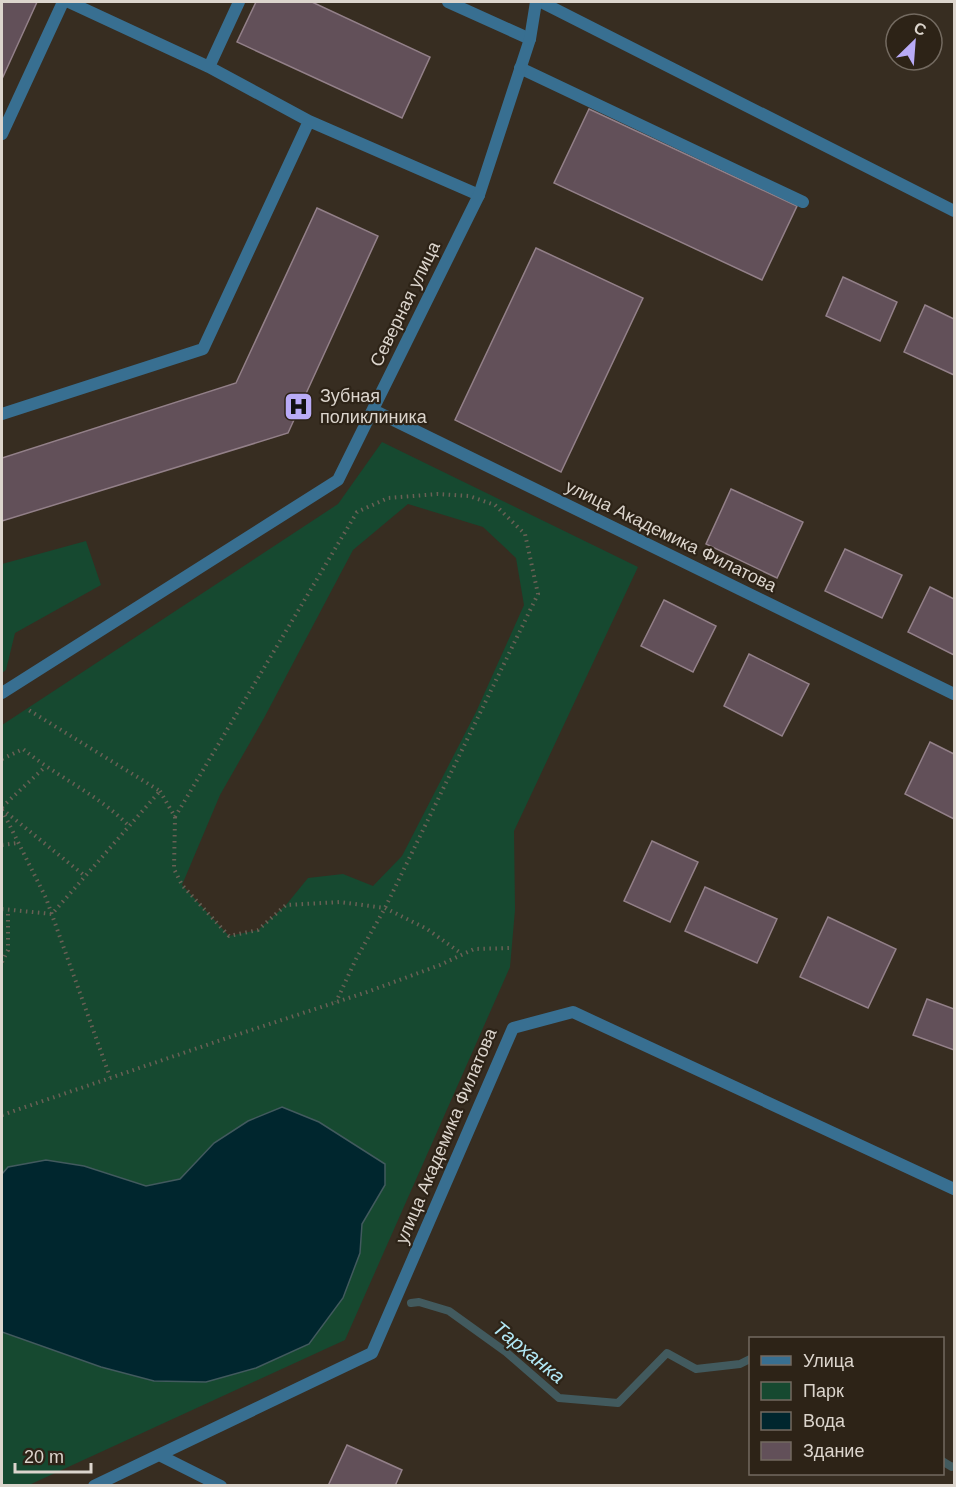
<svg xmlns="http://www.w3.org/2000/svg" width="956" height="1487" font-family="Arial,sans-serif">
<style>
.green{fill:#164930;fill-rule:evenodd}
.water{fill:#00262e;stroke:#425a5e;stroke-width:1.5}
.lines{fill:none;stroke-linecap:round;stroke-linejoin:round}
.stream{stroke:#425a5e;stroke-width:8}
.building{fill:#625059;stroke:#938089;stroke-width:1.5}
.path{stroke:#696055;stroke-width:4;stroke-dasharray:1.5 4.5;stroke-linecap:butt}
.service{stroke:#386f91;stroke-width:12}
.minor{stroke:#386f91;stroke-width:12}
.labels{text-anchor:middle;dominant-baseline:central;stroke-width:4.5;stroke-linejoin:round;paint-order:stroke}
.street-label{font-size:18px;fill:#dcd5cd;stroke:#2d2317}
.poi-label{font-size:18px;fill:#dcd5cd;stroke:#2d2317;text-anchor:start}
.water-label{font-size:20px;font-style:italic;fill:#b2e8f5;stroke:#2d2317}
</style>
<rect width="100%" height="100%" fill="#372d21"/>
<path class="green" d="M382 442 638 567 514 831 515 910 510 967 345 1340 29 1485H2V1332L101 1367 154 1381 360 1253 362 1224 385 1185 214 1143 180 1179 146 1186 84 1166 46 1160 8 1167 2 1174V725L338 504ZM408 504 483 527 516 558 524 605 476 712 402 856 373 886 343 874 308 878 286 905 258 930 229 936 182 885 220 795 264 718 353 550Z
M86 541 101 585 15 633 6 670 2 673V564Z"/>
<path class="water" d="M282 1107 319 1122 385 1164V1185L362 1224 360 1253 343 1298 309 1344 256 1368 206 1382 154 1381 101 1367 2 1332V1174L8 1167 46 1160 84 1166 146 1186 180 1179 214 1143 248 1121Z"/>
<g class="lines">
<path class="stream" d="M411 1303 419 1302 449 1311 506 1352 559 1398 618 1403 667 1353 696 1369 740 1364 750 1359
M942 1461 952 1467 954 1466"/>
</g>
<path class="building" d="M2 2H37L2 79Z
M256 2H312L430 57 402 118 237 42Z
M589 109 797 206 762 280 554 183Z
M317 208 378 236 288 433 2 521V458L236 383Z
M536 248 643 298 561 472 455 420Z
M843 277 897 302 880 341 826 316Z
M925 305 954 319V375L904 352Z
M731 489 803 522 777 578 706 544Z
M845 549 902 575 882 618 825 591Z
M930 587 954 599V655L908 632Z
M664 600 716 626 693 672 641 646Z
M749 654 809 684 782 736 724 706Z
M930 742 954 754V819L905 794Z
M652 841 698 862 670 922 624 901Z
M705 887 777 919 757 963 685 931Z
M828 917 896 949 868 1008 800 977Z
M927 999 954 1009V1050L913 1035Z
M347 1445 402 1470 395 1486H328Z"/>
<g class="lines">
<path class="path" d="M2 759 23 749C57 777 99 795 129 826
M160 791 175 817 174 869 182 885 229 936 258 930 286 905 340 902 385 908 427 929 462 954
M2 807 45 767
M2 809 85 876
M2 810 46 898 110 1077
M175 817 357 512 388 498 438 494 469 496 495 505 525 534 538 594 385 908 356 959 336 1002
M2 845 18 843
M2 909 52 914 160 791 27 709
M2 962 8 950V910
M2 1115 227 1038 367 992 440 965 474 949 511 948"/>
<path class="service" d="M69 2 209 67 239 2
M448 2 530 39
M541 2 954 211
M209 67 309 121 479 195
M520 68 803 202
M2 134 63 2
M2 414 203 349 309 121"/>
<path class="minor" d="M373 410 954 694
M2 693 338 480 479 195 530 39 536 2
M159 1455 221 1486
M94 1486 372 1353 513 1028 573 1012 954 1189"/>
</g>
<defs>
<symbol id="hospital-square" viewBox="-11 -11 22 22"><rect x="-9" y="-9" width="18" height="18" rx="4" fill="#b9abf7" stroke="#2d2317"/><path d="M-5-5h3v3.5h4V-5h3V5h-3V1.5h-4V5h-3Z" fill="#111"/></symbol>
</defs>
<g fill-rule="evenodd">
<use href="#hospital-square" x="282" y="390" width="33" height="33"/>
</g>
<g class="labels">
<g class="street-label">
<text transform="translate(405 304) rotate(-64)">Северная улица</text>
<text transform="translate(671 536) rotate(26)">улица Академика Филатова</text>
<text transform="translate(446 1136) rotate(-67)">улица Академика Филатова</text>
</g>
<g class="poi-label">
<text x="320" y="396">Зубная<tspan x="320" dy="21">поликлиника</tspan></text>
</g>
<g class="water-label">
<text transform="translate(529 1352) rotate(39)">Тарханка</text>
</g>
</g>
<rect width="956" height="1487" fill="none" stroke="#dcd5cd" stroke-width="6"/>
<rect x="749" y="1337" width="195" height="138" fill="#2d2317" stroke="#736a60" stroke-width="1.5"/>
<rect x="761" y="1356" width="30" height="9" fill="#386f91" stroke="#736a60" stroke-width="1.5"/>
<text x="803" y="1367" font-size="18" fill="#dcd5cd">Улица</text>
<rect x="761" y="1382" width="30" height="18" fill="#164930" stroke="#736a60" stroke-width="1.5"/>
<text x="803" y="1397" font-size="18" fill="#dcd5cd">Парк</text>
<rect x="761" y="1412" width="30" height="18" fill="#00262e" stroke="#736a60" stroke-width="1.5"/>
<text x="803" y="1427" font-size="18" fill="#dcd5cd">Вода</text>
<rect x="761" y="1442" width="30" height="18" fill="#625059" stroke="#736a60" stroke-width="1.5"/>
<text x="803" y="1457" font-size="18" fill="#dcd5cd">Здание</text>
<g transform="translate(914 42) rotate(25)"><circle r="28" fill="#2d2317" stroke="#736a60" stroke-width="1.5"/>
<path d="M0-4.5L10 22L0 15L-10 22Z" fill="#b9abf7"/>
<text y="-9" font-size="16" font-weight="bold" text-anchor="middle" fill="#dcd5cd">С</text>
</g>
<path d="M15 1463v9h76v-9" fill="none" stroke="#dcd5cd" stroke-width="3"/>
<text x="24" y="1463" font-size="18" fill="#dcd5cd" stroke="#2d2317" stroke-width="4.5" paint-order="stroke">20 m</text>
</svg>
